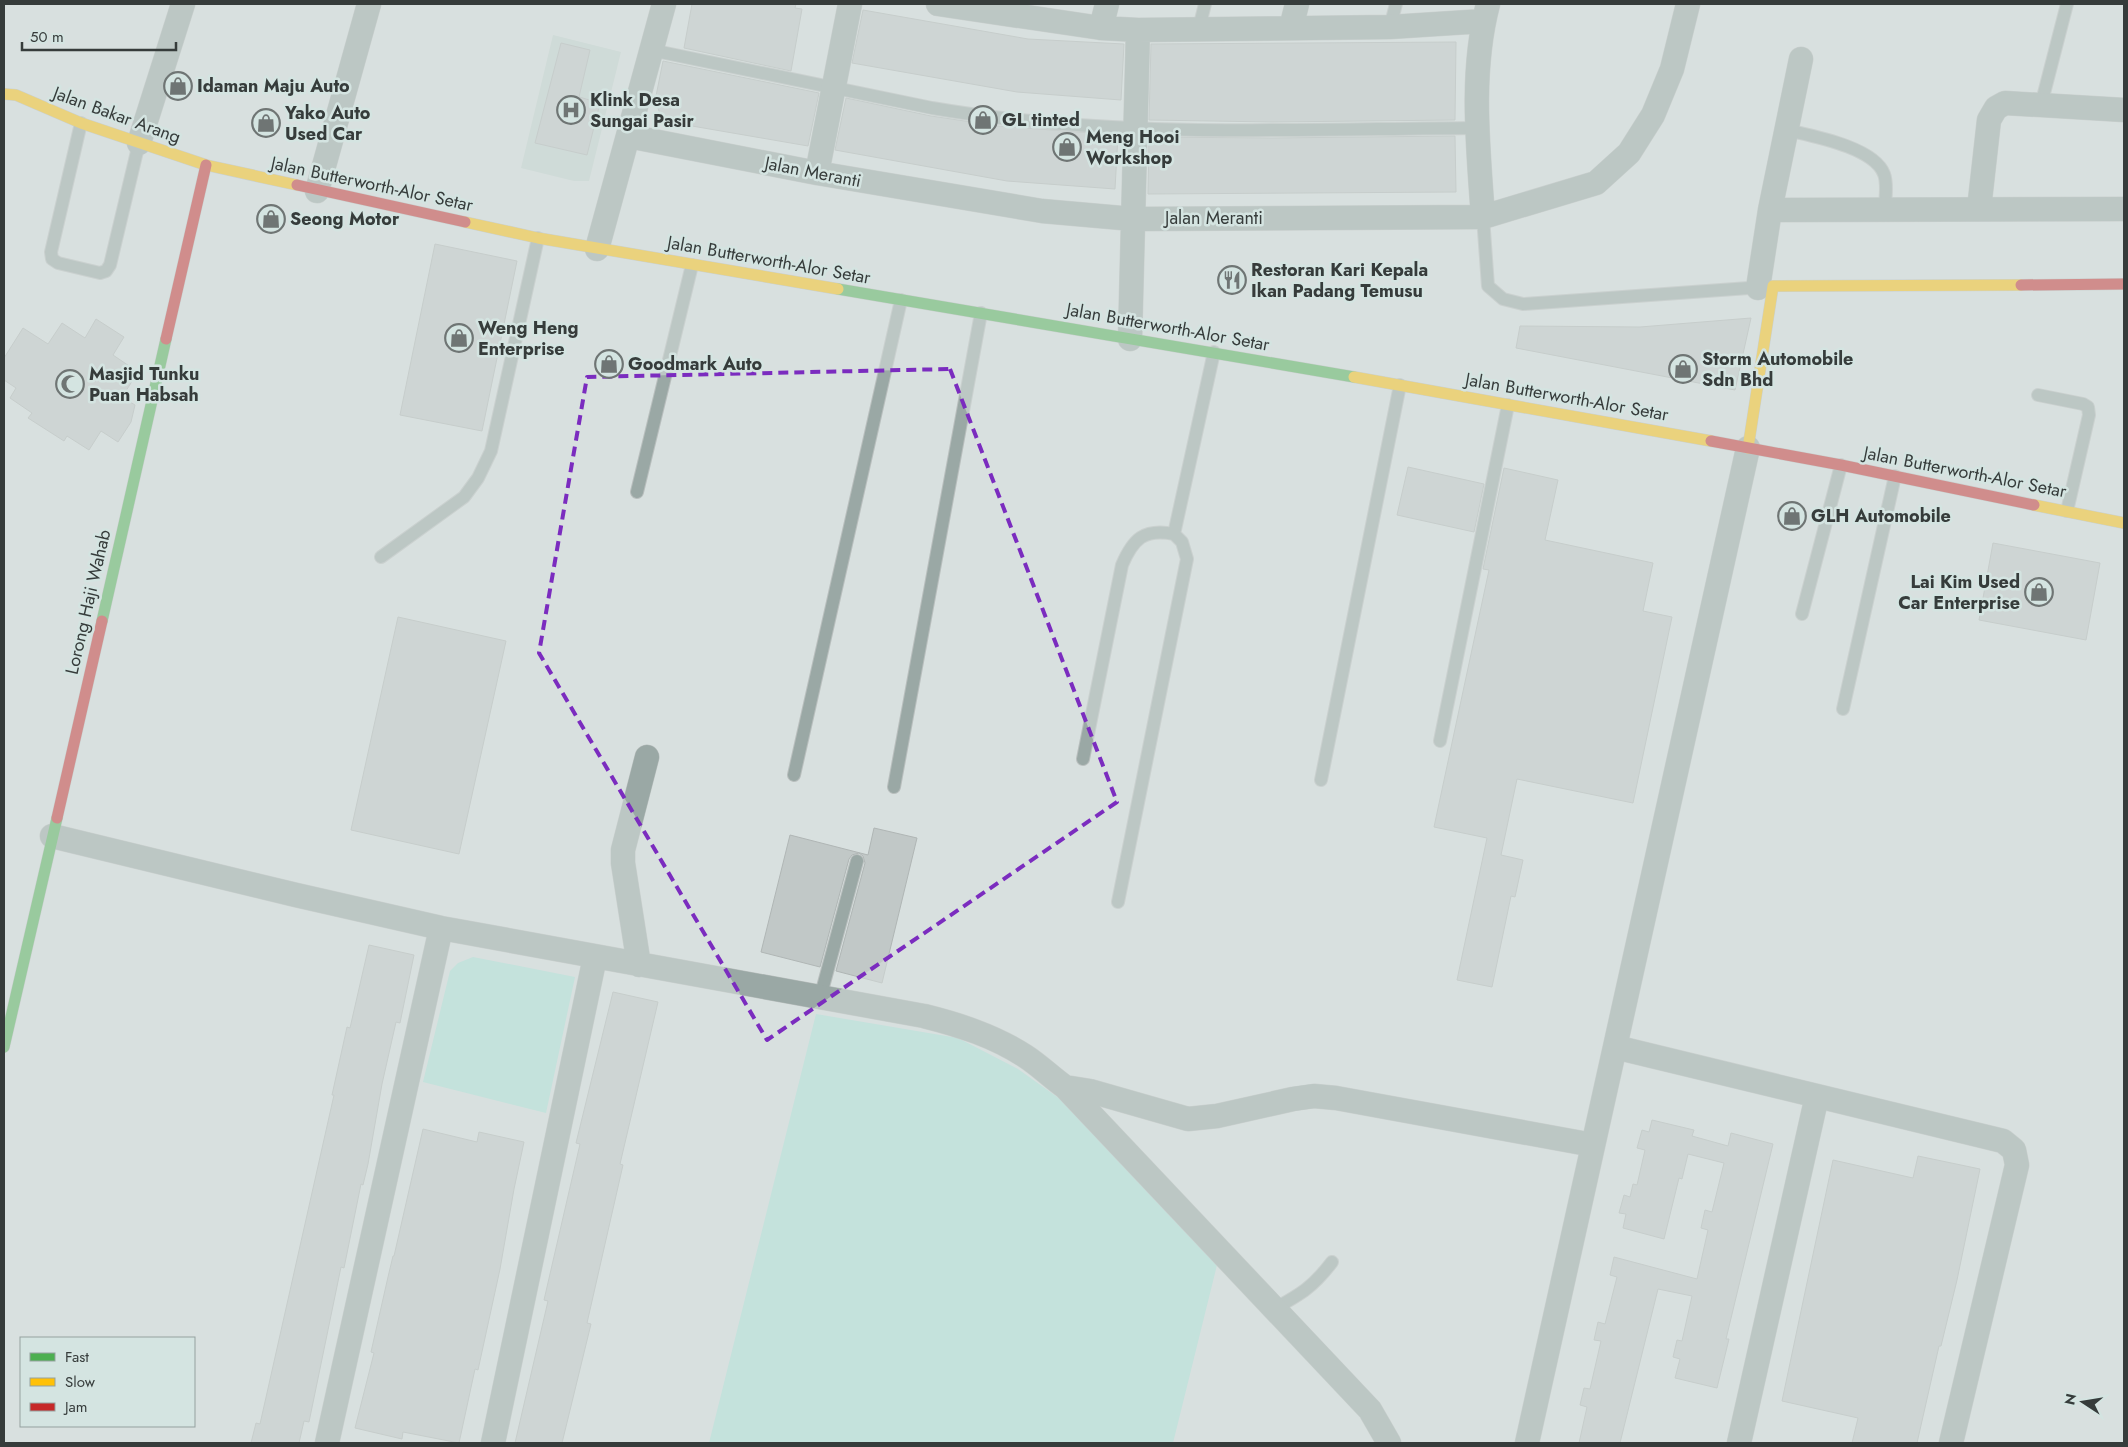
<svg xmlns="http://www.w3.org/2000/svg" width="2128" height="1447" font-family="Jost,sans-serif">
<style>
.built{fill:#c4d4d1}
.green{fill:#aae4da}
.building{fill:#c1c8c7;stroke:#b0b6b5}
.lines{fill:none;stroke-linecap:round;stroke-linejoin:round}
.lane-casing{stroke:#b8bebd;stroke-width:14}
.street-casing{stroke:#b8bebd;stroke-width:25}
.fast-casing{stroke:#b8bebd;stroke-width:12}
.slow-casing{stroke:#b8bebd;stroke-width:12}
.jam-casing{stroke:#b8bebd;stroke-width:12}
.lane{stroke:#9aa8a5;stroke-width:12}
.street{stroke:#9aa8a5;stroke-width:24}
.fast{stroke:#4caf50;stroke-width:11}
.slow{stroke:#ffc107;stroke-width:11}
.jam{stroke:#c62828;stroke-width:11}
.marked{fill:none;stroke:#7b2cbf;stroke-width:4;stroke-dasharray:10 6;stroke-linejoin:round}
.labels{text-anchor:middle;dominant-baseline:central;stroke-width:5;stroke-linejoin:round;paint-order:stroke}
.poi-label{font-size:18px;font-weight:bold;fill:#363c3b;stroke:#d4e4e1;text-anchor:start}
.street-label{font-size:18px;fill:#363c3b;stroke:#d4e4e1}
</style>
<rect width="100%" height="100%" fill="#d8e0df"/>
<path class="built" d="M553 35 621 52 589 181H574L521 168Z"/>
<path class="green" d="M473 957 575 977 546 1113 423 1082 450 971 458 963Z
M816 1014 958 1038 1018 1069 1060 1099 1217 1265 1173 1443H709Z"/>
<path class="building" d="M692 4H796L795 8 802 9 791 71 684 48Z
M863 10 1028 39 1124 44 1121 100 1017 92 852 63Z
M1456 42 1455 120 1272 122 1149 120 1151 44Z
M561 43 590 50 579 97 600 103 587 155 535 143Z
M663 61 819 93 808 146 663 121 655 101Z
M846 98 931 116 998 126 1118 135 1115 189 1007 181 835 150Z
M1455 136 1456 192 1148 194 1149 137 1272 138Z
M435 244 517 261 482 431 400 415Z
M1751 318 1735 390 1516 348 1520 326 1640 327Z
M96 319 124 337 113 355 138 372 122 397 135 405 131 422 118 442 101 431 89 450 67 436 64 441 28 418 32 413 10 398 16 388 4 380V358L23 328 48 344 62 323 85 338Z
M1408 467 1484 484 1474 532 1397 515Z
M1504 468 1558 480 1545 540 1653 563 1643 611 1672 617 1633 803 1517 779 1501 855 1523 860 1515 897 1511 896 1492 987 1457 980 1487 838 1434 827 1489 570 1483 569Z
M1993 543 2100 563 2086 640 1979 620Z
M398 617 506 641 459 854 351 830Z
M874 828 917 838 882 983 836 971 865 863 863 856 859 853 852 855 849 859 820 967 761 952 790 835 868 855Z
M369 945 414 955 400 1023 396 1022 382 1084 368 1164 363 1185 361 1184 344 1268 341 1267 309 1422 304 1421 299 1443H251L256 1423 260 1424 334 1095H332L347 1027 350 1028Z
M613 992 658 1002 620 1164 623 1165 587 1323 591 1324 562 1443H515L548 1301 544 1300 580 1144 576 1143Z
M1652 1120 1694 1130 1692 1136 1728 1146 1731 1133 1773 1144 1726 1339H1729L1717 1388 1675 1378 1680 1359 1673 1357 1677 1340 1682 1341 1692 1296 1658 1289 1620 1443H1579L1587 1407 1580 1405 1584 1388 1590 1389 1601 1341 1594 1340 1598 1322 1605 1324 1617 1277 1610 1275 1614 1257 1697 1279 1708 1230 1701 1228 1705 1210 1712 1212 1724 1163 1688 1154 1682 1179 1679 1178 1664 1239 1623 1228 1626 1214 1619 1213 1624 1195 1630 1197 1633 1184 1637 1185 1645 1150 1637 1148 1642 1130 1649 1132Z
M423 1129 477 1142 479 1132 524 1142 514 1189 500 1269 478 1370 475 1369 459 1443 403 1432 402 1439 355 1428 374 1353 371 1352 388 1277 393 1256H394Z
M1918 1156 1980 1169 1957 1280 1941 1346H1939L1917 1443H1852L1858 1418 1782 1401 1833 1160 1913 1178Z"/>
<g class="lines">
<defs>
<path id="lane" d="M1390 27 1396 4
M1199 28 1205 4
M651 50 932 108C1111 139 1295 129 1476 128
M2041 105 2067 4
M81 123 51 252 52 259 58 263 100 273 106 271 110 265 139 143
M1787 130C1812 136 1874 147 1884 174 1888 184 1885 199 1885 209
M1483 217 1488 286 1503 299 1523 304 1763 287
M2038 395 2083 404 2088 407 2089 415 2067 511
M637 492 692 265
M381 557 464 497 478 478 491 451 538 238
M1802 614 1841 465
M1843 709 1895 476
M1440 741 1508 405
M1083 759 1122 565C1133 539 1144 528 1174 534L1214 352
M794 775 901 300
M1321 780 1400 385
M894 787 981 313
M1118 902 1187 559 1182 542 1174 534
M820 998 857 861
M1274 1309C1301 1294 1313 1287 1332 1262"/>
<path id="street" d="M938 4 1101 28 1138 30 1390 27 1484 21
M1101 28 1107 4
M1291 28 1297 4
M628 136 817 173 1042 211 1133 219 1483 217 1596 183 1629 153 1653 115 1672 69 1688 4
M139 143 183 4
M817 173 850 4
M317 191 369 4
M1979 209 1989 120 1996 108 2005 103 2124 110
M1770 210 2124 209
M1483 217C1478 146 1470 73 1488 4
M597 249 664 4
M1758 288 1770 210 1801 59
M1130 339 1138 30
M52 836 296 895 441 928 924 1016C960 1025 994 1036 1025 1056 1039 1065 1051 1077 1065 1087L1370 1410 1389 1443
M639 965 623 863V850L647 757
M1615 1047 2003 1141 2014 1150 2017 1165 1951 1443
M1065 1087 1090 1091 1188 1119 1217 1116 1293 1099 1314 1096 1336 1098 1593 1145
M327 1443 441 928
M493 1443 595 957
M1527 1443 1748 448
M1739 1443 1817 1096"/>
<path id="fast" d="M838 289 1354 377
M102 621 166 339
M4 1047 57 818"/>
<path id="slow" d="M4 94 16 95 81 123 206 165 297 185
M465 222 538 238 838 289
M1354 377 1711 441
M1748 448 1773 286 2021 285
M2034 505 2124 523"/>
<path id="jam" d="M297 185 465 222
M2021 285 2124 284
M166 339 206 165
M1711 441 1841 465 2034 505
M57 818 102 621"/>
</defs>
<use href="#lane" class="lane-casing"/>
<use href="#street" class="street-casing"/>
<use href="#fast" class="fast-casing"/>
<use href="#slow" class="slow-casing"/>
<use href="#jam" class="jam-casing"/>
<use href="#lane" class="lane"/>
<use href="#street" class="street"/>
<use href="#fast" class="fast"/>
<use href="#slow" class="slow"/>
<use href="#jam" class="jam"/>
</g>
<path d="M0 0H2128V1447H0ZM950 369 1117 802 767 1040 539 653 587 377Z" fill="#d8e0df" fill-opacity=".55" fill-rule="evenodd"/>
<path class="marked" d="M950 369 1117 802 767 1040 539 653 587 377Z"/>
<defs>
<symbol id="shop-ring" viewBox="-11 -11 22 22"><circle r="9.5" fill="#d4e4e1" stroke="#6f7574" stroke-width="1.5"/><path d="M-5-2.5h2.3a2.7 3.5 0 0 1 5.4 0H5L5.5 6h-11ZM-1.5-2.5h3a1.5 2.3 0 0 0-3 0Z" fill="#6f7574"/></symbol>
<symbol id="hospital-ring" viewBox="-11 -11 22 22"><circle r="9.5" fill="#d4e4e1" stroke="#6f7574" stroke-width="1.5"/><path d="M-5-5h3v3.5h4V-5h3V5h-3V1.5h-4V5h-3Z" fill="#6f7574"/></symbol>
<symbol id="restaurant-ring" viewBox="-11 -11 22 22"><circle r="9.5" fill="#d4e4e1" stroke="#6f7574" stroke-width="1.5"/><path d="M-5-6h1v4h1v-4h1v4h1v-4h1v5L-1.5 .5V6h-2V.5L-5-1ZM5-6V6H3V1.5H1.5Q1.5-4 5-6Z" fill="#6f7574"/></symbol>
<symbol id="mosque-ring" viewBox="-11 -11 22 22"><circle r="9.5" fill="#d4e4e1" stroke="#6f7574" stroke-width="1.5"/><path d="M3.5-4.9A6 6 0 1 0 3.5 4.9A5 5 0 1 1 3.5-4.9Z" fill="#6f7574"/></symbol>
</defs>
<g fill-rule="evenodd">
<use href="#shop-ring" x="162" y="70" width="32" height="32"/>
<use href="#hospital-ring" x="555" y="94" width="32" height="32"/>
<use href="#shop-ring" x="967" y="104" width="32" height="32"/>
<use href="#shop-ring" x="250" y="107" width="32" height="32"/>
<use href="#shop-ring" x="1051" y="131" width="32" height="32"/>
<use href="#shop-ring" x="255" y="203" width="32" height="32"/>
<use href="#restaurant-ring" x="1216" y="264" width="32" height="32"/>
<use href="#shop-ring" x="443" y="322" width="32" height="32"/>
<use href="#shop-ring" x="593" y="348" width="32" height="32"/>
<use href="#shop-ring" x="1667" y="353" width="32" height="32"/>
<use href="#mosque-ring" x="54" y="368" width="32" height="32"/>
<use href="#shop-ring" x="1776" y="500" width="32" height="32"/>
<use href="#shop-ring" x="2023" y="576" width="32" height="32"/>
</g>
<g class="labels">
<g class="poi-label">
<text x="197" y="86">Idaman Maju Auto</text>
<text x="590" y="100">Klink Desa<tspan x="590" dy="21">Sungai Pasir</tspan></text>
<text x="285" y="113">Yako Auto<tspan x="285" dy="21">Used Car</tspan></text>
<text x="1002" y="120">GL tinted</text>
<text x="1086" y="137">Meng Hooi<tspan x="1086" dy="21">Workshop</tspan></text>
<text x="290" y="219">Seong Motor</text>
<text x="1251" y="270">Restoran Kari Kepala<tspan x="1251" dy="21">Ikan Padang Temusu</tspan></text>
<text x="478" y="328">Weng Heng<tspan x="478" dy="21">Enterprise</tspan></text>
<text x="1702" y="359">Storm Automobile<tspan x="1702" dy="21">Sdn Bhd</tspan></text>
<text x="628" y="364">Goodmark Auto</text>
<text x="89" y="374">Masjid Tunku<tspan x="89" dy="21">Puan Habsah</tspan></text>
<text x="1811" y="516">GLH Automobile</text>
<text x="2020" y="582" text-anchor="end">Lai Kim Used<tspan x="2020" dy="21">Car Enterprise</tspan></text>
</g>
<g class="street-label">
<text transform="translate(117 115) rotate(20)">Jalan Bakar Arang</text>
<text transform="translate(813 172) rotate(11)">Jalan Meranti</text>
<text transform="translate(372 184) rotate(12)">Jalan Butterworth-Alor Setar</text>
<text x="1214" y="218">Jalan Meranti</text>
<text transform="translate(769 260) rotate(10)">Jalan Butterworth-Alor Setar</text>
<text transform="translate(1168 327) rotate(10)">Jalan Butterworth-Alor Setar</text>
<text transform="translate(1567 397) rotate(10)">Jalan Butterworth-Alor Setar</text>
<text transform="translate(1965 472) rotate(11)">Jalan Butterworth-Alor Setar</text>
<text transform="translate(88 602) rotate(-77)">Lorong Haji Wahab</text>
</g>
</g>
<rect width="2128" height="1447" fill="none" stroke="#363c3b" stroke-width="10"/>
<rect x="20" y="1337" width="175" height="90" fill="#d4e4e1" stroke="#95a19f"/>
<rect x="30" y="1353" width="25" height="8" fill="#4caf50" stroke="#95a19f"/>
<text x="65" y="1362" font-size="15" fill="#363c3b">Fast</text>
<rect x="30" y="1378" width="25" height="8" fill="#ffc107" stroke="#95a19f"/>
<text x="65" y="1387" font-size="15" fill="#363c3b">Slow</text>
<rect x="30" y="1403" width="25" height="8" fill="#c62828" stroke="#95a19f"/>
<text x="65" y="1412" font-size="15" fill="#363c3b">Jam</text>
<g transform="translate(2083 1402) rotate(282)" stroke="#d4e4e1" stroke-width="4" paint-order="stroke">
<path d="M0-4L9 19L0 12L-9 19Z" fill="#363c3b"/>
<text y="-8" font-size="14" font-weight="bold" text-anchor="middle" fill="#363c3b">N</text>
</g>
<path d="M22 42v8h154v-8" fill="none" stroke="#363c3b" stroke-width="2.5"/>
<text x="30" y="42" font-size="15" fill="#363c3b" stroke="#d4e4e1" stroke-width="4" paint-order="stroke">50 m</text>
</svg>
